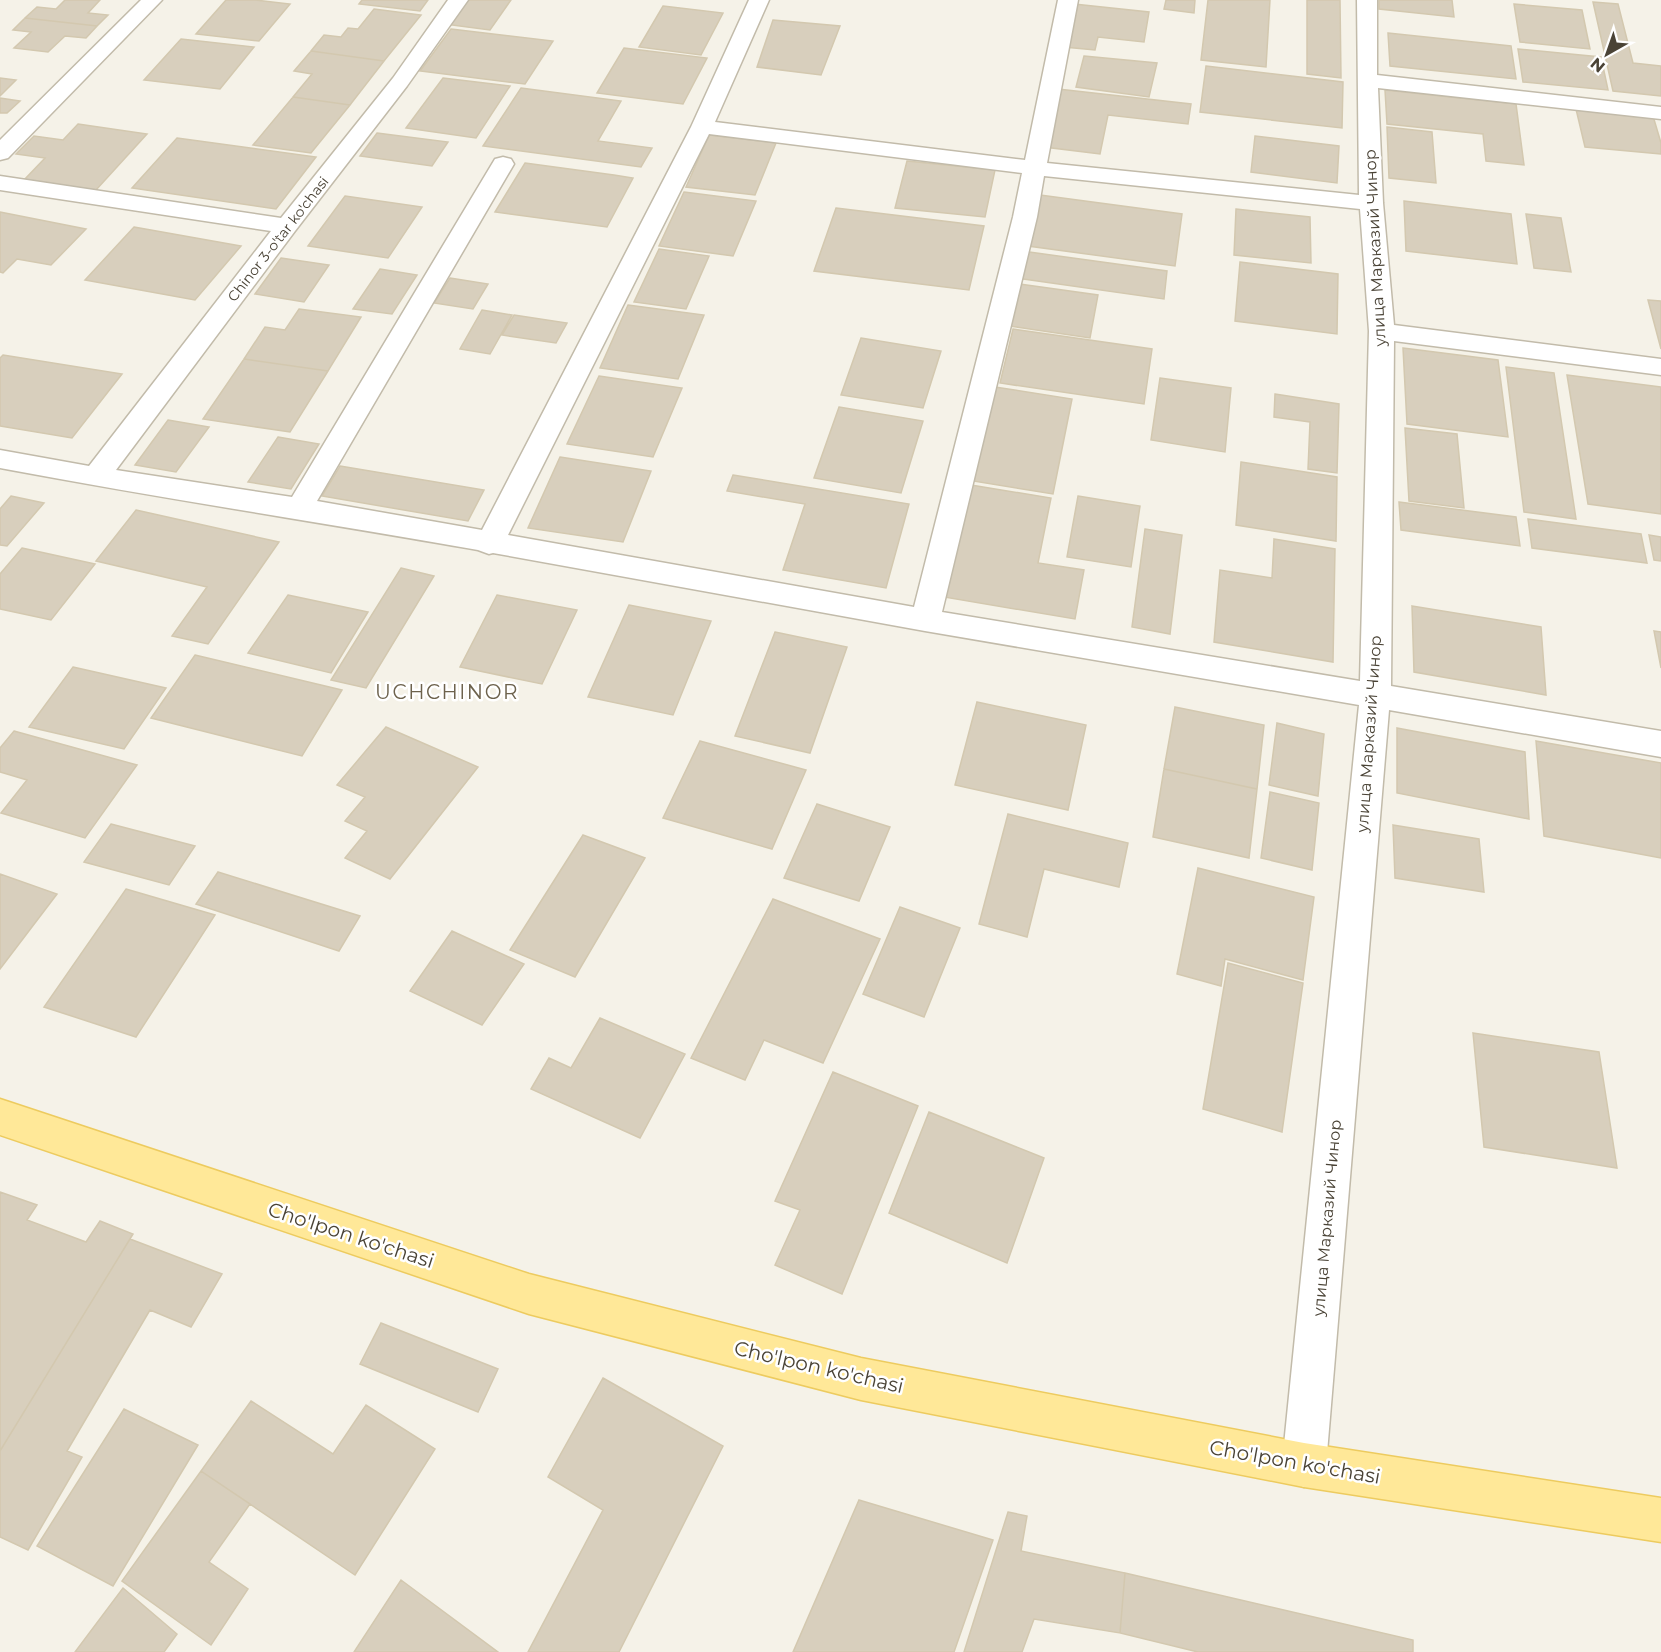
<svg xmlns="http://www.w3.org/2000/svg" width="1661" height="1652" font-family="Montserrat,sans-serif">
<style>
.building{fill:#d8cfbd;stroke:#d3c8af;stroke-width:1.5}
.lines{fill:none;stroke-linecap:round;stroke-linejoin:round}
.minor-casing{stroke:#c2bbaa;stroke-width:3}
.major-casing{stroke:#edcb5f;stroke-width:3}
.minor{fill:#fff;fill-rule:evenodd}
.major{fill:#ffe898;fill-rule:evenodd}
.labels{text-anchor:middle;dominant-baseline:central;stroke-width:5;stroke-linejoin:round;paint-order:stroke}
.far-street-label{font-size:14px;fill:#4a4336;stroke:#fff}
.street-label{font-size:16px;fill:#4a4336;stroke:#fff}
.quarter-label{font-size:20px;letter-spacing:1.5px;fill:#6d624c;stroke:#fff}
.near-street-label{font-size:20px;fill:#4a4336;stroke:#fff}
</style>
<rect width="100%" height="100%" fill="#f5f2e8"/>
<path class="building" d="M65 0H100L88 13 108 15 97 26 25 18 37 7 56 9Z
M226 0H255L290 4 259 41 196 34Z
M362 0H428L420 11 359 4Z
M462 0H511L490 30 444 24Z
M1166 0H1195L1194 13 1164 9Z
M1208 0H1270L1266 67 1201 60Z
M1307 0H1340L1341 78 1307 74Z
M1379 0H1452L1454 17 1379 9Z
M1593 2 1618 4 1633 63 1661 66V96L1613 91Z
M1074 4 1149 12 1144 42 1098 37 1095 50 1064 47Z
M1514 4 1582 10 1590 49 1520 42Z
M663 6 723 13 701 55 639 47Z
M374 9 421 15 384 61 311 51 324 35 341 37 348 28 358 29Z
M25 18 97 26 86 38 65 36 48 52 14 48 31 32 13 30Z
M773 20 840 26 821 75 757 67Z
M451 29 553 41 525 84 420 71Z
M1388 33 1511 46 1516 79 1390 66Z
M181 39 254 47 220 89 144 80Z
M624 48 707 58 683 104 597 93Z
M1518 49 1601 57 1608 90 1523 82Z
M311 51 384 61 350 105 293 97 312 74 294 71Z
M1084 56 1157 63 1149 97 1076 87Z
M1206 66 1343 82 1342 128 1200 112Z
M0 78 16 80 0 96Z
M443 78 510 86 476 138 406 128Z
M521 88 621 101 598 141 652 148 641 167 483 146Z
M1058 89 1191 104 1188 124 1108 115 1100 154 1044 147Z
M1385 90 1516 104 1524 165 1486 161 1483 134 1387 124Z
M293 97 350 105 311 153 253 145Z
M0 98 20 101 7 113H0Z
M1576 109 1653 116 1661 143V154L1585 147Z
M78 124 147 134 96 190 24 180 45 158 16 154 34 136 63 140Z
M1387 127 1432 132 1436 183 1389 178Z
M377 133 448 142 432 166 360 156Z
M709 135 776 143 755 195 686 187Z
M1255 136 1339 146 1337 183 1251 172Z
M177 138 316 157 276 209 132 188Z
M907 161 995 170 985 217 895 208Z
M525 163 614 175 633 178 607 227 495 212Z
M684 192 756 201 733 256 659 246Z
M1040 195 1182 214 1175 266 1028 246Z
M345 196 422 207 388 258 308 246Z
M1404 201 1511 214 1517 264 1406 251Z
M836 208 984 226 969 290 814 271Z
M1236 209 1310 217 1311 263 1234 255Z
M0 212 86 229 51 265 17 259 3 273 0 272Z
M1526 214 1561 218 1571 272 1534 268Z
M134 227 241 246 195 300 85 280Z
M659 249 709 256 686 309 634 302Z
M1022 251 1167 271 1164 299 1016 278Z
M281 258 329 265 304 302 255 294Z
M1240 262 1338 274 1337 334 1235 321Z
M380 269 417 275 392 314 353 309Z
M450 278 488 284 473 309 434 303Z
M1012 283 1098 295 1090 338 1002 325Z
M1648 300 1661 301V349Z
M628 305 704 315 678 379 600 368Z
M299 309 361 317 328 371 244 359 265 327 285 330Z
M482 310 512 315 490 354 460 349Z
M514 315 567 323 556 343 502 335Z
M1013 329 1152 349 1144 404 1000 383Z
M861 338 941 351 923 408 841 395Z
M1403 348 1498 360 1508 437 1407 424Z
M3 355 122 374 72 438 0 426V358Z
M244 359 328 371 290 432 203 419Z
M1506 367 1554 373 1576 519 1524 512Z
M1567 375 1661 387V514L1588 504Z
M599 376 682 388 653 457 567 444Z
M1160 378 1231 388 1225 452 1151 440Z
M995 387 1072 399 1053 494 973 481Z
M1275 394 1339 404 1337 473 1308 469 1310 422 1274 417Z
M839 407 923 421 901 493 814 478Z
M168 420 209 427 176 472 135 465Z
M1405 428 1457 434 1464 508 1409 501Z
M278 437 319 444 291 489 248 482Z
M560 457 651 471 623 542 528 528Z
M1241 462 1337 477 1336 541 1236 525Z
M340 466 484 490 468 521 322 496Z
M733 475 909 504 886 588 783 570 805 504 727 491Z
M971 485 1051 498 1038 563 1084 570 1075 619 944 597Z
M11 496 44 503 7 546 0 545V509Z
M1078 496 1140 506 1131 567 1067 557Z
M1399 502 1516 517 1520 546 1401 530Z
M136 510 279 542 208 644 172 636 207 587 96 561Z
M1528 519 1641 534 1647 563 1532 548Z
M1145 529 1182 535 1170 634 1132 627Z
M1649 535 1661 537V561L1654 560Z
M1274 539 1335 549 1333 662 1214 642 1220 570 1272 578Z
M22 548 95 564 51 620 0 609V574Z
M401 568 434 576 366 688 331 680Z
M288 595 368 612 331 673 248 653Z
M497 595 577 610 542 684 460 667Z
M629 605 711 621 673 715 588 697Z
M1412 606 1541 627 1546 695 1414 672Z
M1654 631 1661 632V668Z
M775 632 847 647 810 753 735 736Z
M195 655 342 690 302 756 151 718Z
M73 667 166 688 124 749 29 727Z
M977 702 1086 725 1068 810 955 785Z
M1175 707 1264 725 1257 789 1164 769Z
M1277 723 1324 734 1318 796 1269 785Z
M386 727 478 767 390 879 345 858 367 831 345 821 365 797 337 785Z
M1397 728 1525 752 1529 819 1397 793Z
M14 731 137 765 85 838 1 813 27 780 0 772V748Z
M700 741 806 770 772 849 663 818Z
M1536 741 1661 763V858L1544 836Z
M1164 769 1257 789 1249 858 1153 837Z
M1270 792 1319 803 1312 870 1261 858Z
M817 804 890 827 859 901 784 878Z
M1008 814 1128 843 1119 887 1044 869 1027 937 979 924Z
M111 824 195 846 169 885 84 862Z
M1393 825 1479 839 1484 892 1395 878Z
M583 835 645 858 575 977 510 950Z
M1198 868 1314 897 1303 980 1225 959 1221 986 1177 974Z
M218 872 360 916 339 951 196 904Z
M0 874 57 894 0 969Z
M126 889 215 915 136 1037 44 1007Z
M773 899 880 939 823 1063 764 1040 745 1080 691 1058Z
M900 907 960 928 924 1017 863 994Z
M452 931 524 964 482 1025 410 991Z
M1228 963 1303 983 1282 1132 1203 1109Z
M600 1018 685 1054 640 1138 531 1089 549 1058 571 1068Z
M1473 1033 1599 1052 1617 1168 1484 1147Z
M833 1072 918 1106 842 1294 775 1265 800 1210 775 1201Z
M929 1112 1044 1158 1007 1263 889 1213Z
M0 1192 37 1205 27 1220 86 1242 100 1221 133 1234 0 1451Z
M130 1239 222 1274 191 1327 150 1310 67 1451 82 1457 28 1550 0 1537V1451Z
M381 1323 498 1369 478 1412 360 1364Z
M603 1378 723 1446 619 1652H528L603 1510 548 1477Z
M251 1401 333 1454 366 1405 435 1449 355 1575 201 1471Z
M124 1409 198 1445 113 1586 37 1546Z
M201 1471 250 1504 209 1562 248 1589 211 1645 122 1581Z
M859 1500 993 1540 954 1652H793Z
M1008 1512 1027 1516 1021 1551 1125 1573 1120 1633 1034 1619 1022 1652H964Z
M1125 1573 1413 1640V1652H1198L1120 1633Z
M401 1580 498 1652H354Z
M123 1588 177 1634 164 1652H75Z"/>
<g class="lines">
<defs>
<path id="minor" d="M141 0H162L8 158 0 160V140Z
M448 0H468L407 86 295 231 116 470 292 497 492 164 495 159 503 157 511 159 514 164 317 501 482 530 691 127 749 0H769L715 122 1025 160 1058 0H1078L1047 163 1359 195 1357 0H1377V75L1661 107V119L1378 88 1383 203 1394 325 1661 359V375L1394 341 1391 686 1661 731V757L1389 710 1326 1465 1319 1480 1304 1487 1289 1480 1282 1465 1359 705 925 631 493 553 489 554 478 550C319 522 159 498 0 468V450L89 466 271 231 0 190V176L281 218 393 78ZM709 134 1022 173 1013 217 914 607 508 535ZM1044 176 1360 209 1369 331 1360 681 942 612 1037 217Z"/>
<path id="major" d="M0 1099 529 1274 861 1358 1304 1443 1661 1498V1542L1304 1487 861 1400 529 1314 0 1135Z"/>
</defs>
<use href="#minor" class="minor-casing"/>
<use href="#major" class="major-casing"/>
<use href="#minor" class="minor"/>
<use href="#major" class="major"/>
</g>
<g class="labels">
<g class="far-street-label">
<text transform="translate(278 239) rotate(-52)">Chinor 3-o'tar ko'chasi</text>
</g>
<g class="street-label">
<text transform="translate(1375 248) rotate(-93)">улица Марказий Чинор</text>
<text transform="translate(1369 734) rotate(-86)">улица Марказий Чинор</text>
<text transform="translate(1327 1218) rotate(-85)">улица Марказий Чинор</text>
</g>
<g class="quarter-label">
<text x="447" y="692">UCHCHINOR</text>
</g>
<g class="near-street-label">
<text transform="translate(351 1235) rotate(18)">Cho'lpon ko'chasi</text>
<text transform="translate(819 1367) rotate(13)">Cho'lpon ko'chasi</text>
<text transform="translate(1295 1462) rotate(10)">Cho'lpon ko'chasi</text>
</g>
</g>
<g transform="translate(1607 54) rotate(220)" stroke="#ffffff" stroke-width="4.5" paint-order="stroke">
<path d="M0-4.5L10 22L0 15L-10 22Z" fill="#4a4336"/>
<text y="-9" font-size="16" font-weight="bold" text-anchor="middle" fill="#4a4336">N</text>
</g>
</svg>
